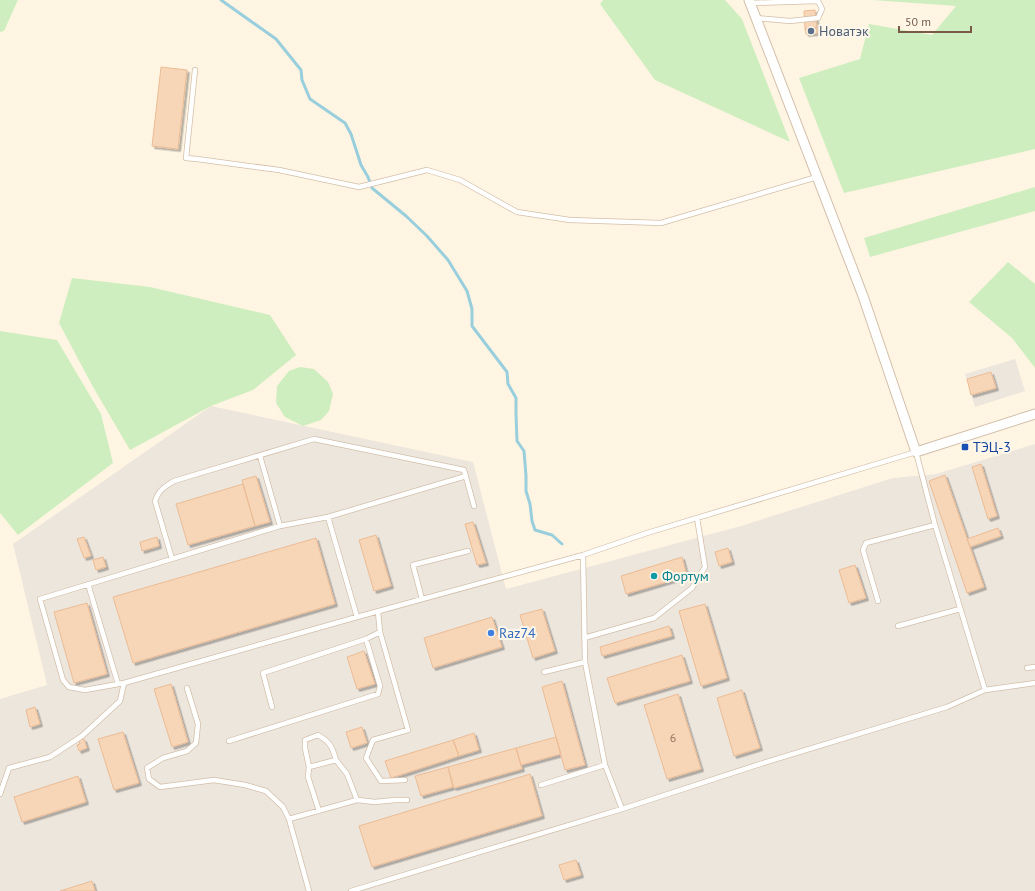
<svg xmlns="http://www.w3.org/2000/svg" width="1035" height="891" font-family="'PT Sans',sans-serif">
<style>
.industrial{fill:#ede6dd}
.green{fill:#cfeebf}
.lines{fill:none;stroke-linecap:round;stroke-linejoin:round}
.stream{stroke:#99cedd;stroke-width:3}
.building{fill:#f7d5b7;stroke:#ebbc95;filter:url(#shadow)}
.service-casing{stroke:#d3bfaa;stroke-width:6}
.minor-casing{stroke:#d3bfaa;stroke-width:11}
.service{stroke:#fff;stroke-width:4.5}
.minor{stroke:#fff;stroke-width:9}
.service-dot{fill:#5c6f8a;stroke:#fff8ea;stroke-width:1.5}
.transit-dot{fill:#1a4fb4;stroke:#fff8ea;stroke-width:1.5}
.culture-dot{fill:#0f9aa8;stroke:#fff8ea;stroke-width:1.5}
.shop-dot{fill:#3f7fe0;stroke:#fff8ea;stroke-width:1.5}
.labels{text-anchor:middle;dominant-baseline:central;stroke-width:4;stroke-linejoin:round;paint-order:stroke}
.number-label{font-size:12px;fill:#987a62}
.service-label{font-size:14px;fill:#4e5e75;stroke:#fff8ea;text-anchor:start}
.transit-label{font-size:14px;fill:#164399;stroke:#fff8ea;text-anchor:start}
.culture-label{font-size:14px;fill:#0d838f;stroke:#fff8ea;text-anchor:start}
.shop-label{font-size:14px;fill:#366cbe;stroke:#fff8ea;text-anchor:start}
</style>
<defs>
<filter id="shadow"><feDropShadow dx="2.5" dy="2.5" stdDeviation="0" flood-color="#0004"/></filter>
</defs>
<rect width="100%" height="100%" fill="#fff5e2"/>
<path class="industrial" d="M1015 359 1025 391 975 407 965 374Z
M211 406 473 462 506 589 741 526 893 478 936 474 1035 444V891H0V699L47 685 13 544Z"/>
<path class="green" d="M0 0H18L4 31 0 32Z
M603 0H725L742 19 790 142 655 80 600 4Z
M872 0H1035V149L844 193 799 78 860 59 869 24 932 35 956 6Z
M1035 187V211L870 257 864 238Z
M1008 262 1035 284V368L1012 338 969 302Z
M72 278 150 287 270 315 296 355 253 390 211 406 130 450 93 387 59 323Z
M0 331 57 340 101 414 113 463 18 535 0 513Z
M300 367 314 369 328 382 333 394 329 411 321 420 303 426 285 417 276 403 277 386 289 371Z"/>
<g class="lines">
<path class="stream" d="M221 0 276 39 301 70 302 80 310 99 345 123 351 134 361 165 368 177 372 188 406 216 427 236 448 260 467 291 472 309V326L507 372 508 384 516 398V414L517 441 524 451 526 476V491L530 504 532 521 535 530 552 535 562 544"/>
</g>
<path class="building" d="M815 10 817 28 805 29 804 11Z
M817 28V33L806 34 805 29Z
M161 67 187 70 178 149 152 146Z
M991 372 996 388 971 395 967 379Z
M981 464 997 516 988 519 972 467Z
M945 475 984 587 967 593 929 481Z
M256 476 270 522 255 526 242 480Z
M243 484 255 526 188 545 176 504Z
M473 522 486 563 477 565 465 524Z
M998 528 1001 536 970 547 967 539Z
M376 535 391 586 374 591 359 540Z
M84 537 91 556 84 558 77 539Z
M157 537 159 546 142 551 140 542Z
M316 538 335 604 133 663 113 597Z
M728 548 732 562 719 566 715 552Z
M103 557 106 567 96 570 93 560Z
M682 557 687 576 626 594 621 576Z
M855 565 866 598 849 603 839 570Z
M87 603 107 674 74 683 54 612Z
M705 604 727 678 701 686 679 611Z
M542 609 555 651 533 658 520 615Z
M492 617 502 647 433 668 424 638Z
M669 626 672 636 602 656 600 647Z
M364 651 375 684 357 689 347 657Z
M682 655 690 681 615 703 607 678Z
M562 681 585 765 565 770 542 687Z
M171 684 188 742 172 747 154 689Z
M742 690 760 748 734 756 717 698Z
M678 694 701 769 667 779 644 705Z
M35 707 40 724 30 727 26 710Z
M362 727 367 743 351 748 346 732Z
M123 732 139 783 114 790 98 739Z
M474 733 479 750 459 756 453 740Z
M556 737 561 754 521 765 516 748Z
M84 739 87 748 79 751 77 745 80 744 79 740Z
M453 740 459 756 391 778 385 761Z
M516 748 522 769 454 788 448 767Z
M448 767 453 787 421 796 415 776Z
M530 774 542 816 372 867 359 826Z
M78 776 86 802 22 822 14 797Z
M576 860 581 875 564 880 559 865Z
M92 881 95 891H60Z"/>
<g class="lines">
<defs>
<path id="service" d="M750 3 818 1 822 9 818 18 790 21 756 18
M195 70 186 158 197 159 279 170 359 187 427 170 460 180 517 212 570 220 661 223 817 177
M260 456 280 526
M328 517 357 617
M583 555 585 662 605 765 622 809
M172 559 155 501C159 490 164 487 174 481L314 439 464 470 474 506
M88 584 118 684
M422 599 413 565 468 551
M878 601 863 550 866 543 935 525
M378 612 380 632 408 730 373 740 366 758 381 781 405 780
M898 626 960 609
M584 638 654 618 692 588 705 567 697 518
M1027 668 1035 667
M544 672 585 662
M124 683 85 690 69 687 63 680 40 599 280 526 328 517 466 476
M187 688 198 724 196 743 187 751 163 758 147 768 149 779 160 787 214 780 245 785 266 791 283 807 289 819 309 891
M272 707 263 673 366 639 380 632
M229 741 378 694 380 686 366 639
M309 767 336 760 347 774 357 800
M541 785 605 765
M0 794 9 768 50 757 82 736 120 701 124 683 357 617 583 555 647 533 916 452 935 525 985 690
M319 811 308 777 309 767 305 748V740L318 735C330 742 332 746 336 760
M289 819 357 800 375 802 395 800H407
M351 891 622 809 760 764 947 707 985 690 1035 683"/>
<path id="minor" d="M749 0 863 296 916 452 1035 414"/>
</defs>
<use href="#service" class="service-casing"/>
<use href="#minor" class="minor-casing"/>
<use href="#service" class="service"/>
<use href="#minor" class="minor"/>
</g>
<circle class="service-dot" cx="811" cy="31" r="4"/>
<rect class="transit-dot" x="961" y="443" width="8" height="8" rx="2"/>
<circle class="culture-dot" cx="654" cy="576" r="4"/>
<circle class="shop-dot" cx="491" cy="633" r="4"/>
<g class="labels">
<g class="number-label">
<text x="673" y="737">6</text>
</g>
<g class="service-label">
<text x="819" y="31">Новатэк</text>
</g>
<g class="transit-label">
<text x="973" y="447">ТЭЦ-3</text>
</g>
<g class="culture-label">
<text x="662" y="576">Фортум</text>
</g>
<g class="shop-label">
<text x="499" y="633">Raz74</text>
</g>
</g>
<path d="M899 26v6h72v-6" fill="none" stroke="#795b45" stroke-width="2"/>
<text x="905" y="26" font-size="12" fill="#795b45" stroke="#fff8ea" stroke-width="3" paint-order="stroke">50 m</text>
</svg>
